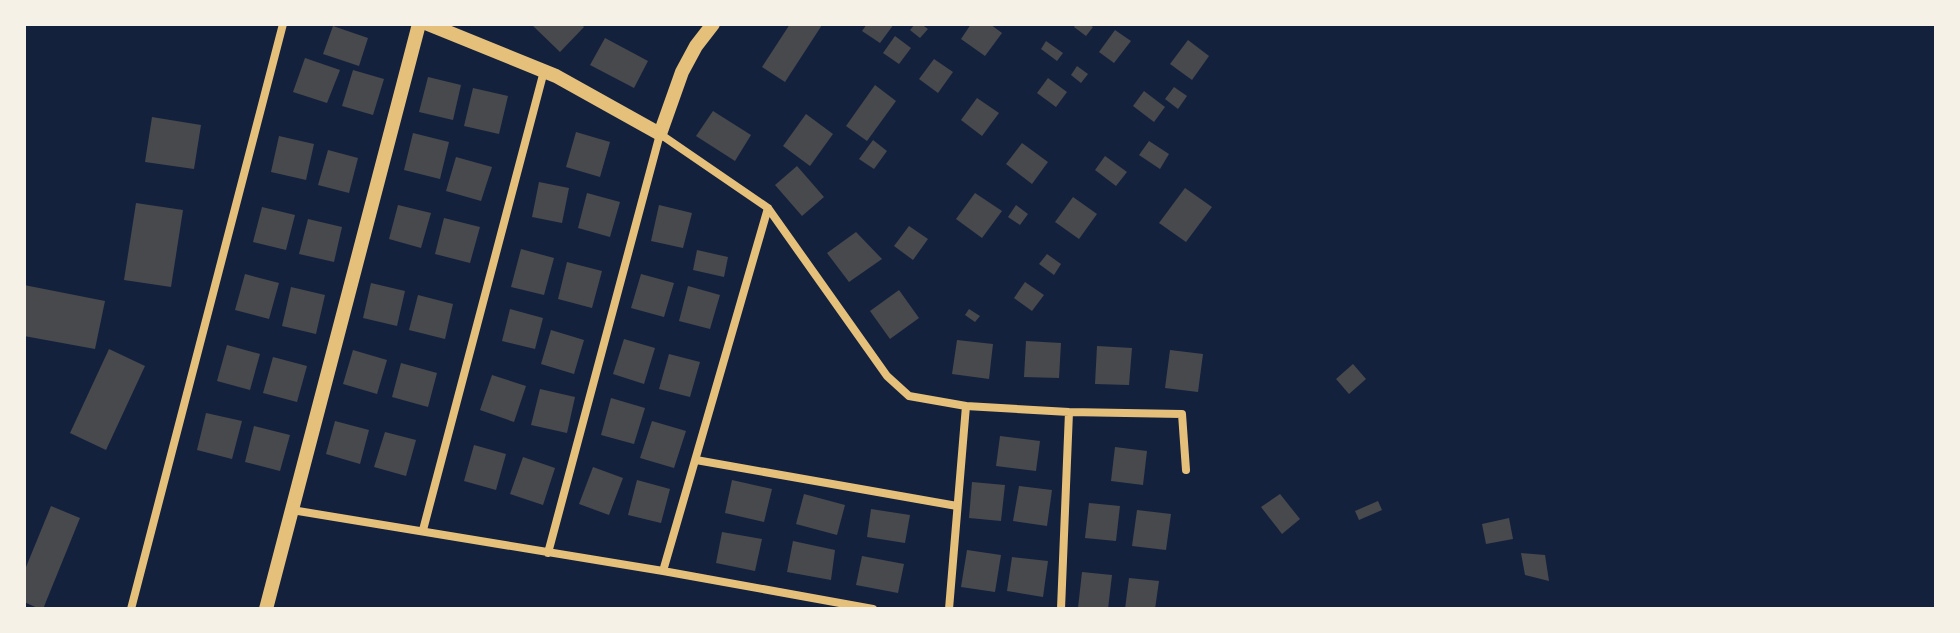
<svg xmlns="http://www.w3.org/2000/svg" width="1960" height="633" font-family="'Nunito Sans',sans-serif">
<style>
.building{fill:#48494c}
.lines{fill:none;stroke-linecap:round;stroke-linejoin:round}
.minor{stroke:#e5c07b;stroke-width:8}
.tertiary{stroke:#e5c07b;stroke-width:14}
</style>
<rect width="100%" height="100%" fill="#14213d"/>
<path class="building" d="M531 24H581L584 27 560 52Z
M790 24 822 25 785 82 762 67Z
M867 24H894L880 43 862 31Z
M915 24H921L928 29 920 38 910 30Z
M971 24H990L1002 33 985 56 961 39Z
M1076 24H1088L1093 27 1086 36 1074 27Z
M333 26 368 38 359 66 323 54Z
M1115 30 1131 41 1114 63 1099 52Z
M895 36 911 48 899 64 883 53Z
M605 38 648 61 634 88 590 65Z
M1188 40 1209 56 1192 80 1170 64Z
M1046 41 1063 53 1057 61 1041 49Z
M305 58 340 70 327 103 293 92Z
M934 59 953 72 938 93 919 79Z
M1077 66 1088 74 1081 83 1071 75Z
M353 70 384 79 373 115 342 106Z
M428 77 461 85 453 120 419 112Z
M1048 78 1067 92 1056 107 1037 93Z
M875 85 896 101 867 141 846 126Z
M1174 87 1187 96 1178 109 1165 99Z
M473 88 508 96 499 134 464 126Z
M1144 91 1165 107 1154 122 1133 106Z
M977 98 999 113 982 136 961 120Z
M713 111 751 135 735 161 696 136Z
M806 114 833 134 810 166 783 146Z
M152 117 201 125 194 169 145 162Z
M576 132 610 142 600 177 566 167Z
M413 133 449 142 440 179 404 170Z
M279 136 314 144 306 180 271 172Z
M873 140 887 151 874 169 859 159Z
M1149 141 1169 154 1160 169 1139 155Z
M1022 143 1048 162 1032 184 1006 164Z
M328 150 358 158 349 193 318 185Z
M1105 156 1127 172 1116 186 1095 170Z
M456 157 492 167 481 201 446 191Z
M797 166 824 197 802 216 775 185Z
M539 182 569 188 562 223 532 217Z
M1185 188 1212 207 1186 242 1159 223Z
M587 193 620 202 610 237 578 228Z
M975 193 1002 211 982 238 956 219Z
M1073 197 1097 214 1079 239 1055 222Z
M136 203 183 210 171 287 124 280Z
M398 205 431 213 421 248 389 239Z
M659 205 692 213 683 248 651 241Z
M1016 205 1028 214 1020 225 1008 217Z
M262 207 295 215 286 250 253 242Z
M444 218 480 227 470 263 435 254Z
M308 219 342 227 334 262 299 254Z
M909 226 928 239 913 260 894 246Z
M856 232 882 259 849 282 827 253Z
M521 249 554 258 544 295 511 287Z
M697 250 728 257 724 277 693 270Z
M1047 254 1061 264 1054 275 1039 264Z
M567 262 602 271 592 308 558 299Z
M245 274 279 283 269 319 235 310Z
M641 274 674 283 664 317 631 308Z
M1025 282 1044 295 1032 311 1014 298Z
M371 283 405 291 397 326 363 318Z
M24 285 105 301 95 349 24 336Z
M688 286 720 295 710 329 679 321Z
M291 287 325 295 316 334 282 326Z
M899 290 919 318 890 339 870 311Z
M418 295 453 304 445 339 409 330Z
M510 309 543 318 535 349 502 341Z
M969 309 980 316 975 322 965 315Z
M551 330 584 340 574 374 541 364Z
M624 339 655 348 644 384 613 374Z
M957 340 993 344 989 379 952 374Z
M1026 341 1061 343 1059 378 1024 377Z
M227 345 260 354 250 390 217 381Z
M1097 346 1132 348 1129 385 1095 384Z
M109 349 145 366 106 450 70 433Z
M353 350 387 360 377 394 343 384Z
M1170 350 1203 354 1198 392 1165 388Z
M669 354 700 362 690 397 659 389Z
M273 357 307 366 297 402 263 393Z
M401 363 437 373 428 407 392 397Z
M1353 364 1366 379 1349 394 1336 379Z
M492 375 526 386 514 422 480 410Z
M540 389 575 397 567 433 531 425Z
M611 398 645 408 634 444 601 435Z
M206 413 242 421 232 459 197 450Z
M335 421 369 430 360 464 326 454Z
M652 421 686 431 674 468 640 458Z
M254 426 290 435 280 471 245 462Z
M385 432 416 440 406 476 374 467Z
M1000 436 1040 441 1036 471 996 466Z
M474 445 506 454 496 490 464 481Z
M1115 447 1147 451 1143 485 1111 481Z
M523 457 555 468 543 505 510 494Z
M593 467 623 478 609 515 579 504Z
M637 480 670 489 661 523 628 515Z
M732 480 772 489 764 522 725 513Z
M972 482 1005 485 1001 521 969 518Z
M1019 486 1052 490 1047 526 1013 521Z
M804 494 845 505 837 535 796 524Z
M1280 494 1300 519 1282 534 1261 507Z
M1378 501 1382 510 1359 520 1355 511Z
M1089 503 1120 506 1116 541 1085 538Z
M51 506 80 518 43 609H40L24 602V572Z
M871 509 910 515 905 543 867 537Z
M1137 510 1171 514 1166 550 1132 546Z
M1509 518 1513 539 1486 544 1482 524Z
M722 532 762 539 755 571 716 563Z
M793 541 835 550 831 580 787 572Z
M967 550 1001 555 995 592 961 587Z
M1521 553 1545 555 1549 581 1525 575Z
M862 556 904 564 898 593 856 585Z
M1012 557 1048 561 1043 597 1007 591Z
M1082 572 1112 575 1108 609 1078 608Z
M1129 578 1159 581 1155 609H1125Z"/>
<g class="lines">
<path class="minor" d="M966 406 1069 412 1182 414 1186 470
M696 460 957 506
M292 510 663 571 873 609
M423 530 544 71
M548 553 660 134 768 208 887 376 909 396 966 406 949 609
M663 571 768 208
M131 609 283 24
M1061 609 1069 412"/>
<path class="tertiary" d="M428 24 556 76 660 134 682 72 696 46 713 24
M266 609 419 24"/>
</g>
<rect width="1960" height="633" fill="none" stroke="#f6f1e7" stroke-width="52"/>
</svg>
